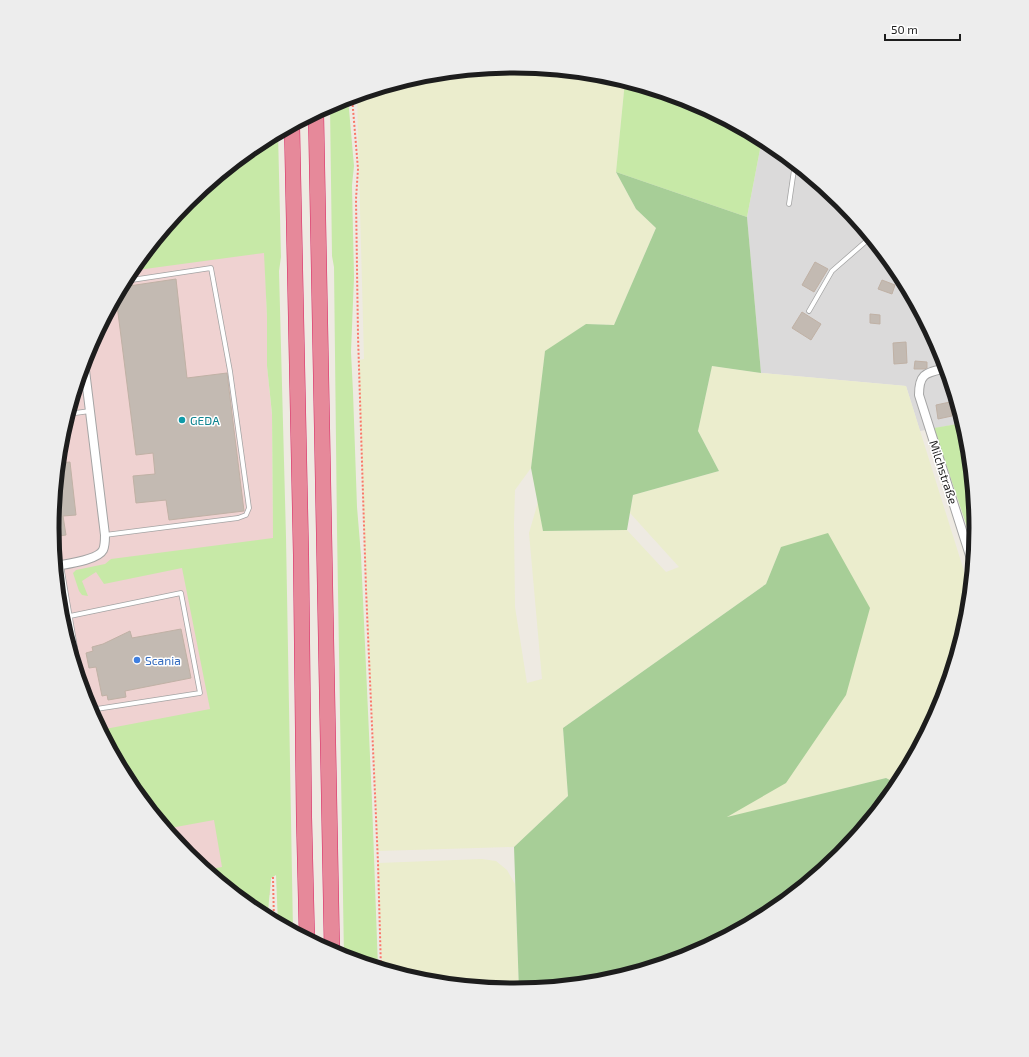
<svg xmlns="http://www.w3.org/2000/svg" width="1029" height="1057" font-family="'Exo 2',sans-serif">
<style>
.residential{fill:#dbdada}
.commercial{fill:#efd2d1}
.farmland{fill:#ebedcd}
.grass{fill:#c7e9a7}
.forest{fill:#a7ce97}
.building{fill:#c3bab2;stroke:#c0b1a5}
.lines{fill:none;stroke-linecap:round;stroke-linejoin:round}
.service-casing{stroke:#a4a4a4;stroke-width:5.5}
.minor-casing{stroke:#a4a4a4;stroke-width:10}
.motorway-casing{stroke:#d82461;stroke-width:16}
.path{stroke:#fa7768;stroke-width:2;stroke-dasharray:2 2;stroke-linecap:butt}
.service{stroke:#fff;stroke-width:4}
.minor{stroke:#fff;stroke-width:8}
.motorway{stroke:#e6899a;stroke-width:15}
.culture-dot{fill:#0f9aa8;stroke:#fff;stroke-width:1.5}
.shop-dot{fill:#3f7fe0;stroke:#fff;stroke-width:1.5}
.labels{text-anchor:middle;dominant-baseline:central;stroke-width:3;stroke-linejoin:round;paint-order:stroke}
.culture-label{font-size:12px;fill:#0d838f;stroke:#fff;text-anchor:start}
.street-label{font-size:12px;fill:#1d1d1d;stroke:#fff}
.shop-label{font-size:12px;fill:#366cbe;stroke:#fff;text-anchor:start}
.rim{fill:none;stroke:#1d1d1d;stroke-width:5}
</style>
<rect width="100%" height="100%" fill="#eeeae2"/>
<path class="residential" d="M762 139 772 144 842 202 899 272 942 352 963 423 920 431 906 386 761 373 747 217Z"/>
<path class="commercial" d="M261 142 267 317V365L272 415 276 875 271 878 270 895 242 901 187 855 130 785 87 705 61 619 52 528 61 438 87 351 130 271 188 201Z"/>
<path class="farmland" d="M515 66 605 75 625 81 616 172 636 209 656 228 614 325 586 324 545 352 531 468 515 490 514 524 515 607 527 683 542 679 529 533 538 502 543 531 627 530 666 572 679 567 630 513 633 495 719 471 698 431 712 366 761 373 906 386 964 571 971 586 968 619 942 706 899 786 896 783 886 778 725 818 781 547 766 584 563 728 568 796 514 847 378 851 363 510 359 360 364 359 357 95 424 75Z
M482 859 496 861 507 870 515 884 519 991H514L424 982 382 969 378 863Z"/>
<path class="grass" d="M625 81 692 101 762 139 747 217 616 172Z
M348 98 354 166 352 185 354 277 351 352 353 392 357 507 361 555 372 801 378 968 344 958 337 530 334 267 332 256 330 105 338 101Z
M278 133 281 257 279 271 286 537 293 932 278 924 276 875 271 878C270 892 268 905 268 919L257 913 205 870 222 867 214 820 165 829 130 785 100 730 210 709 182 568 104 584 96 572 82 581 88 596 82 595 79 591 73 573 76 570 105 564 111 559 273 538 272 414 267 366V317L264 253 130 271 188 201 258 144Z
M963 423 968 439 977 529 976 540 972 542 934 428Z"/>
<path class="forest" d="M616 172 747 217 761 373 712 366 698 431 719 471 633 495 627 530 543 531 531 468 545 351 586 324 614 325 656 228 636 209Z
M828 533 870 608 846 695 786 783 727 817 886 778 896 783 899 786 841 856 771 913 691 956 605 982 519 991 514 847 568 796 563 728 766 584 781 547Z"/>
<path class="building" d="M815 262 828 269 814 292 802 285Z
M176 279 187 378 227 373 244 511 169 520 166 500 136 503 133 476 155 474 153 453 136 455 116 297 122 287Z
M882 280 895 285 892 294 878 289Z
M802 312 821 324 811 340 792 328Z
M870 314 880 315V324L870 323Z
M906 342 907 363 894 364 893 343Z
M915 361 927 362V368L924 369H914Z
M950 402 952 416 938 419 936 405Z
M70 462 76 515 63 516 66 535 53 537 52 528 58 463Z
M181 629 191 678 125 691 126 697 108 700 107 695 102 696 96 667 89 668 86 653 93 651 92 647 103 644 130 631 132 638Z"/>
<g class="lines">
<defs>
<path id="service" d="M789 204 795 163
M809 311 832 271 871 237
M76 387 87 386
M68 414 90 411
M105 535 238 518 246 515 249 508 230 371 211 268 125 281
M967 546 976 544
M61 565 82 688
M70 616 181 593 200 693 90 710"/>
<path id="minor" d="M947 368C927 373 919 372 919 395L973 565
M56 566C66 564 98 560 103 550 105 546 105 540 105 535L84 362"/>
<path id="motorway" d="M316 113 332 953
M292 126 301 555 304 817 307 940"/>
</defs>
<use href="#service" class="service-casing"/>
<use href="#minor" class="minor-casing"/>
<use href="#motorway" class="motorway-casing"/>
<path class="path" d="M352 97 358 169 356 199 358 336 366 589 378 863 381 969
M273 877 274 922"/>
<use href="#service" class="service"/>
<use href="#minor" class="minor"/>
<use href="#motorway" class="motorway"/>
</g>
<circle class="culture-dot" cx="182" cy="420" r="4"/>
<circle class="shop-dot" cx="137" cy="660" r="4"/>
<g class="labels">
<g class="culture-label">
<text x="190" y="420">GEDA</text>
</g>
<g class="street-label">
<text transform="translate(944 472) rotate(72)">Milchstraße</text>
</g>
<g class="shop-label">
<text x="145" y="660">Scania</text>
</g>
</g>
<path d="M0 0H1029V1057H0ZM59 528a455 455 0 1 1 910 0a455 455 0 1 1-910 0Z" fill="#ededed" fill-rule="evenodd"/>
<path class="rim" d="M59 528a455 455 0 1 1 910 0a455 455 0 1 1-910 0Z"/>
<path d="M885 34v6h75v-6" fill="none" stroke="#1d1d1d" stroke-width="2"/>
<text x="891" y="34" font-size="12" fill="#1d1d1d" stroke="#ffffff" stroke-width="3" paint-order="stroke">50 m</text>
</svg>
